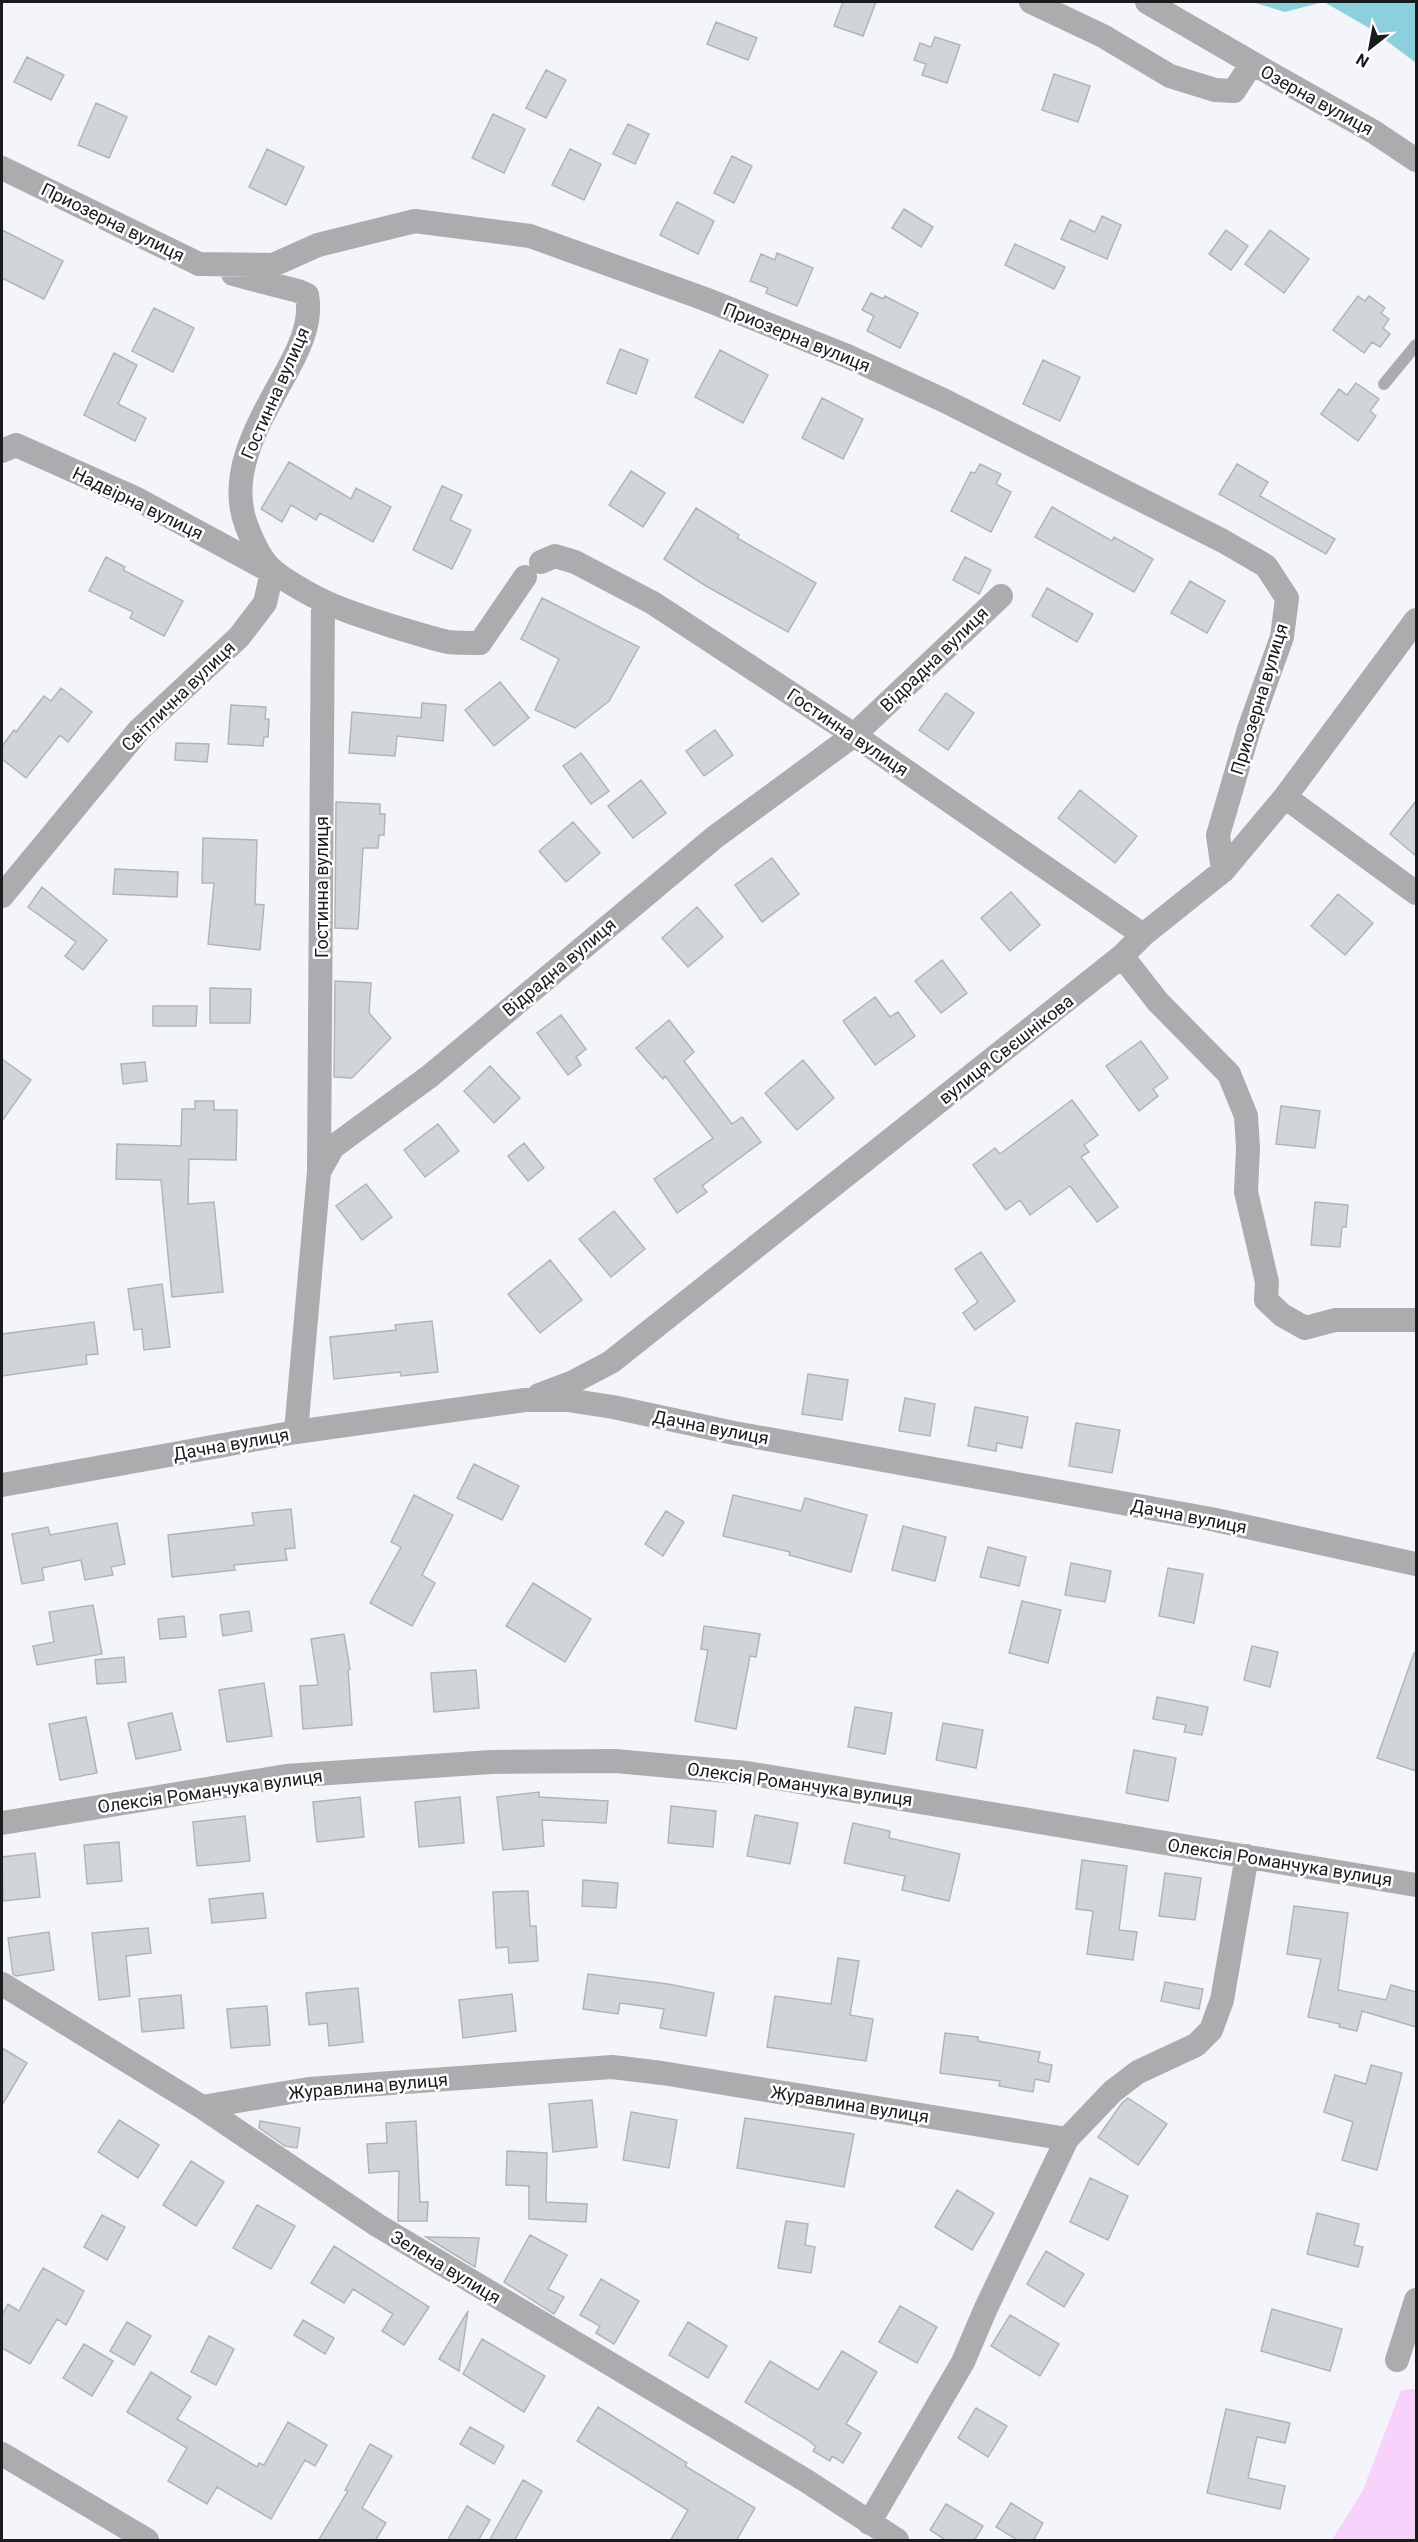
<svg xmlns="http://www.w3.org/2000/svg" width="1418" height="2542" font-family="Roboto,sans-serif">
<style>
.green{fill:#f7d2fb}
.water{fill:#8ccfdd}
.building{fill:#d0d5d8;stroke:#b1b5b9;stroke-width:1.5}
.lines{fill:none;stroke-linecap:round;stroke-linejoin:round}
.lane{stroke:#acacae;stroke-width:12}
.street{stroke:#acacae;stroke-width:24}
.labels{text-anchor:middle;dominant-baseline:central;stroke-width:5;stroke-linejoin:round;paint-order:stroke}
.street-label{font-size:18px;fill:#1a1b1d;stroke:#fff}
</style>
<rect width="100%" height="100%" fill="#f3f5fa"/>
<path class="green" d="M1416 2389V2540H1332L1363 2490 1401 2390Z"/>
<path class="water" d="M1252 2H1323L1285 12Z
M1324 2H1416V63L1371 29Z"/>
<path class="building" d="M843 2H876L863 36 834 26Z
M716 22 757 38 748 60 707 44Z
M935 37 960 45 947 83 922 75 926 64 914 60 920 43 931 47Z
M27 57 64 75 51 100 14 82Z
M546 70 566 80 546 118 526 108Z
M1054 74 1090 86 1078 122 1042 110Z
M96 103 127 117 109 158 78 145Z
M493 114 525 129 504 173 472 158Z
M628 124 649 134 635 164 613 154Z
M267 149 304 167 286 205 249 187Z
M570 149 601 164 584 200 552 185Z
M732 156 752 166 734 203 714 193Z
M677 202 714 221 698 254 660 235Z
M904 209 933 227 921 247 892 228Z
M1102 216 1121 225 1107 259 1061 239 1070 220 1095 232Z
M2 230 63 261 44 299 2 278Z
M1226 230 1248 246 1231 270 1209 254Z
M1270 230 1309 259 1284 293 1245 264Z
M1015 244 1065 267 1054 289 1005 265Z
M777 253 813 268 797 306 766 293 768 288 750 281 761 254 775 260Z
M871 293 883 299 885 296 918 313 900 348 867 331 874 316 862 310Z
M1358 296 1365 301 1369 296 1385 308 1381 313 1389 319 1383 328 1390 334 1380 347 1372 342 1364 353 1333 330Z
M154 308 194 328 173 372 132 351Z
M620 349 648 360 636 394 607 383Z
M720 350 768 375 743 423 695 397Z
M114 353 137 365 118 404 146 418 135 441 84 415Z
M1043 360 1080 377 1060 421 1023 404Z
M1356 383 1379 399 1370 411 1376 416 1358 441 1321 414 1339 389 1347 395Z
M822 398 863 419 843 459 802 438Z
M289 462 351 499 356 488 391 507 373 542 320 513 316 520 291 505 282 522 261 509Z
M980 464 1001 474 996 484 1011 492 991 532 951 511 971 472 975 473Z
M1237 464 1268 482 1260 496 1335 539 1326 554 1219 494Z
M631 471 665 493 643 527 609 505Z
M442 486 462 495 450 520 471 530 452 569 413 550Z
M1052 507 1112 541 1114 537 1153 559 1134 592 1035 537Z
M696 508 739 535 737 538 816 583 788 632 706 586 664 559Z
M106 557 125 567 123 570 183 601 164 636 130 618 133 612 89 591Z
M965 557 991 570 979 594 953 580Z
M1190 581 1225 601 1207 633 1171 613Z
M1047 588 1093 614 1077 642 1032 616Z
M542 598 639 647 609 701 575 728 535 710 559 659 521 639Z
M500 682 529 718 494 746 465 710Z
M61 688 92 712 68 742 60 735 26 778 2 759V746L14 730 16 732 44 696 51 701Z
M946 693 974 713 948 750 919 730Z
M422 703 446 705 443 741 397 736 395 756 349 753 352 712 421 718Z
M231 705 266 707 265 719H269L268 737H264L263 746 228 744Z
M715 730 733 755 704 776 686 751Z
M176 743 209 744 207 762 175 760Z
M581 753 609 791 591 804 563 766Z
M641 780 666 813 633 838 608 806Z
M1080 790 1137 836 1115 863 1058 818Z
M1416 801V856L1390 834Z
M336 802 380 804V814H385L384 835H379L378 848H363L358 929 335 928Z
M573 822 600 853 566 882 539 851Z
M203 838 257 840 255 904 264 905 260 950 208 944 214 883H202Z
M772 858 799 894 762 922 735 885Z
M115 869 178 872 177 897 113 894Z
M42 887 107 940 83 970 65 956 76 942 28 907Z
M1011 892 1040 925 1010 951 981 918Z
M1338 894 1373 923 1345 955 1311 926Z
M697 907 723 937 688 967 662 938Z
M942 960 967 993 941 1013 915 981Z
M335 981 371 983 369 1013 391 1038 352 1078 334 1077Z
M210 988 251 989 250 1023H210Z
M875 997 890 1017 898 1012 915 1036 875 1065 843 1021Z
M153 1006H197L196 1026H153Z
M561 1015 586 1049 576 1057 581 1065 568 1075 537 1033Z
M669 1020 694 1052 684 1061 732 1124 742 1117 761 1142 702 1186 707 1192 677 1213 654 1179 713 1138 665 1076 663 1079 636 1048Z
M1141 1041 1168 1078 1153 1089 1158 1096 1139 1111 1106 1066Z
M2 1059 31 1080 2 1121Z
M803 1060 834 1098 797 1130 765 1093Z
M145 1062 147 1081 123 1084 121 1064Z
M490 1066 520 1098 494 1123 464 1091Z
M1072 1100 1098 1135 1084 1145 1089 1152 1081 1157 1118 1207 1097 1222 1070 1186 1030 1215 1020 1200 1006 1210 973 1165 995 1148 1000 1154Z
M195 1101H214V1110H237L236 1160 189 1159 188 1204 214 1202 223 1292 172 1297 161 1180 116 1179 117 1144 181 1146 182 1109H195Z
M1281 1106 1320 1111 1315 1148 1276 1144Z
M438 1124 459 1151 425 1177 404 1150Z
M524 1143 544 1168 528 1181 508 1156Z
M366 1184 392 1217 362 1240 336 1206Z
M1315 1202 1348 1205 1346 1227H1342L1340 1247 1311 1245Z
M614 1211 645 1249 611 1277 579 1239Z
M981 1252 1015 1301 975 1330 963 1313 978 1302 955 1269Z
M550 1260 582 1300 540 1333 508 1294Z
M162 1284 170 1347 144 1350 142 1329 134 1330 128 1289Z
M432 1321 438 1372 401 1376 400 1372 334 1379 330 1337 396 1330 395 1325Z
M94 1322 98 1354 86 1355 87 1364 2 1376V1334Z
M808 1374 848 1380 842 1420 802 1414Z
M905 1398 935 1404 930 1436 899 1431Z
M975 1407 1028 1417 1022 1448 997 1443 996 1451 968 1446Z
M1076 1423 1120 1430 1112 1473 1069 1466Z
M474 1464 519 1486 502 1520 457 1498Z
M414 1495 453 1515 422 1575 435 1583 412 1626 370 1603 401 1547 391 1542Z
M733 1495 801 1511 805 1498 867 1515 851 1572 789 1555 790 1552 723 1536Z
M291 1509 295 1548 285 1549 287 1560 234 1565 235 1570 172 1577 168 1535 254 1525 252 1513Z
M666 1511 684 1522 663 1556 645 1544Z
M117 1523 125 1564 111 1567 113 1575 85 1580 81 1560 42 1568 44 1580 22 1584 12 1534 48 1527 50 1535Z
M903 1526 946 1537 935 1581 892 1570Z
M988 1547 1026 1557 1019 1586 980 1577Z
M1071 1563 1111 1571 1105 1602 1065 1595Z
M1168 1568 1203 1574 1194 1623 1159 1616Z
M533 1583 591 1619 565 1662 506 1626Z
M1022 1601 1061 1610 1048 1663 1009 1653Z
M93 1605 102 1654 37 1665 33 1646 54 1642 49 1612Z
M249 1611 252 1631 223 1636 220 1615Z
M184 1616 186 1637 160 1639 158 1619Z
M704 1626 760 1634 756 1657 750 1656 736 1729 695 1721 708 1650 701 1649Z
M344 1634 350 1669 348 1670 352 1725 303 1729 300 1686 318 1685 311 1639Z
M1252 1646 1278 1652 1270 1687 1244 1680Z
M1414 1653 1416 1654V1771L1377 1758Z
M124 1657 126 1682 97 1684 95 1660Z
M476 1670 479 1708 434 1712 431 1673Z
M264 1683 272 1736 227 1742 219 1690Z
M1157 1697 1208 1707 1202 1735 1184 1732 1186 1725 1153 1719Z
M855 1707 892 1713 885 1754 848 1747Z
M172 1713 181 1750 136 1759 128 1723Z
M86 1717 97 1773 60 1780 49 1724Z
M943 1723 983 1730 976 1768 936 1760Z
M1134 1750 1176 1758 1168 1801 1126 1793Z
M539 1792V1797L608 1801 606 1823 542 1820 544 1846 503 1850 497 1797Z
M360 1797 364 1837 317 1842 313 1802Z
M460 1797 464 1843 419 1847 415 1802Z
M671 1806 716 1811 713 1847 668 1843Z
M755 1815 798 1823 790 1864 747 1856Z
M245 1816 250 1861 197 1866 193 1822Z
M853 1823 890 1831 889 1838 960 1854 949 1901 902 1890 905 1876 844 1863Z
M119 1842 122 1881 87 1884 84 1845Z
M35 1853 40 1897 3 1901 2 1857Z
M1082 1860 1127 1866 1119 1930 1137 1932 1133 1960 1087 1954 1093 1911 1076 1909Z
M1165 1873 1201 1878 1195 1920 1159 1916Z
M583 1880 618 1883 616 1908 582 1906Z
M528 1891 530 1926H536L538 1961 509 1963 508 1947 496 1948 493 1892Z
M263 1893 266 1918 212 1923 209 1899Z
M1294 1906 1348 1913 1338 1990 1386 2000 1391 1985 1416 1992V2027L1362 2011 1357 2031 1339 2027 1340 2024 1308 2017 1321 1959 1287 1954Z
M148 1928 151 1953 126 1956 130 1996 99 2000 92 1933Z
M49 1932 54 1970 16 1976 13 1974 8 1938Z
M838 1958 859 1961 850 2015 873 2019 866 2061 767 2047 775 1996 831 2004Z
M588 1974 668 1984 714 1993 706 2036 660 2028 664 2009 620 2003 618 2014 583 2009Z
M1165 1982 1203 1989 1199 2009 1161 2001Z
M358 1988 363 2042 329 2046 327 2023 309 2025 306 1993Z
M512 1994 516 2031 463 2038 459 2000Z
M181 1995 184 2028 142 2032 139 1999Z
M267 2006 270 2045 231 2048 227 2009Z
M945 2033 978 2037V2041L1040 2052 1038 2062 1052 2065 1049 2082 1035 2079 1033 2092 999 2086 1000 2081 940 2073Z
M2 2048 27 2063 2 2105Z
M1371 2065 1402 2073 1377 2170 1342 2160 1353 2122 1324 2112 1335 2075 1366 2084Z
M1128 2098 1167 2124 1138 2165 1098 2137 1122 2103Z
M592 2100 597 2147 553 2152 549 2104Z
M631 2112 677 2120 669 2168 623 2160Z
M745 2118 854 2134 844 2187 737 2168Z
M119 2120 159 2145 138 2178 98 2152Z
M260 2121 300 2128 297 2148 285 2146 259 2128Z
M416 2121 420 2202H428L427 2221H398L399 2171 369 2173 367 2144 387 2143 386 2123Z
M507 2151 547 2153 546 2202 587 2204 586 2222 529 2219V2186L506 2185Z
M191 2161 224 2182 196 2226 163 2205Z
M1090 2178 1128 2196 1108 2240 1070 2222Z
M957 2190 994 2213 972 2250 935 2227Z
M257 2205 295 2226 271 2269 233 2248Z
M1317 2213 1359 2224 1354 2245 1363 2247 1358 2267 1307 2254Z
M102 2215 125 2227 107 2260 84 2247Z
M786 2221 808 2224 805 2245 815 2247 811 2273 778 2268Z
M530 2235 567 2255 548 2289 564 2297 554 2314 504 2282Z
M426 2237 479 2238 475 2267Z
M334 2246 429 2307 404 2345 382 2331 393 2314 353 2289 344 2303 311 2283Z
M1046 2251 1084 2274 1064 2307 1027 2284Z
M43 2268 84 2291 66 2325 57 2319 30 2364 2 2348V2315L8 2304 19 2311Z
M601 2279 639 2301 614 2344 596 2333 600 2326 580 2315Z
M900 2306 937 2327 917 2363 879 2342Z
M1272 2309 1342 2329 1330 2371 1261 2351Z
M468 2311 459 2371 439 2359Z
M1010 2315 1059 2344 1040 2376 991 2346Z
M303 2320 334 2338 325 2354 294 2335Z
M127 2322 151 2336 134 2365 110 2351Z
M688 2322 727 2346 708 2378 669 2355Z
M209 2336 234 2349 216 2385 191 2372Z
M482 2339 545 2376 524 2412 463 2374Z
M84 2344 113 2361 92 2396 63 2378Z
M842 2351 877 2372 846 2424 861 2433 843 2463 832 2456 830 2461 813 2451 816 2447 808 2440 745 2402 770 2361 818 2390Z
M151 2372 191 2397 177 2419 257 2467 259 2463 264 2465 288 2422 327 2445 315 2466 305 2460 271 2519 217 2487 207 2504 168 2481 187 2448 127 2412Z
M598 2407 687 2463 685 2466 755 2508 736 2541H670L688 2510 577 2441Z
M976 2408 1007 2426 988 2457 958 2438Z
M1226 2409 1290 2423 1285 2443 1257 2437 1248 2478 1285 2486 1280 2509 1207 2493Z
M470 2427 504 2446 494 2464 460 2444Z
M370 2444 392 2456 362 2508 386 2523 375 2541H318L348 2491 345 2490Z
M523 2480 542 2491 514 2541H489Z
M1011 2503 1043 2523 1033 2541H1019L996 2527Z
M946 2504 983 2526 974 2541H947L930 2530Z
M467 2506 490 2520 478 2541H447Z"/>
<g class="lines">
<path class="lane" d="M1384 384 1416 345"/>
<path class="street" d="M1031 2 1103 36 1170 76 1215 90 1234 91 1252 63 1374 132 1416 160
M1147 2 1252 63
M2 168 199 264 273 265 318 245 415 221 530 236 705 299 847 356 943 400 1223 541 1266 566 1287 598 1282 637 1249 729 1218 835 1223 871
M233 274 298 291 307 295C312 321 300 347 288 369 263 416 225 472 247 527 262 566 270 571 306 592 334 608 364 617 395 627 412 632 430 638 448 642 458 643 469 643 480 643L525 577
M2 451 16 445 137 499 272 572 265 603 239 637 139 730 2 896
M541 562 555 556 575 562 653 603 854 735 1143 935
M1285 797 1416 893
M1122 956 1158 1002 1229 1074 1246 1116 1248 1148 1246 1192 1267 1282 1266 1300 1282 1315 1305 1328 1335 1320H1416
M319 1169 323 602
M539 1395 571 1383 611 1362 1122 956 1143 935 1223 871 1285 797 1416 620
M296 1432 319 1172 333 1147 430 1076 715 837 854 735 1001 596
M2 1485 296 1432 525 1400H567L613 1407 734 1433 1211 1519 1416 1564
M2 1823 286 1776 491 1762 615 1761 747 1773 1416 1885
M2 1984 202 2107 377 2225 805 2480 897 2540
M202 2107 309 2089 612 2067 662 2073 1067 2139 986 2308 963 2362 869 2523
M1067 2139 1113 2091 1138 2072 1196 2045 1211 2030 1222 2000 1247 1856
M1397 2360 1416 2300
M2 2454 147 2540"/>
</g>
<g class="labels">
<g class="street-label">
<text transform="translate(1317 100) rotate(29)">Озерна вулиця</text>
<text transform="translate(113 222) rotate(26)">Приозерна вулиця</text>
<text transform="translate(797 337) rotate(22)">Приозерна вулиця</text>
<text transform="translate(275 393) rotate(-66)">Гостинна вулиця</text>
<text transform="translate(138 503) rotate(26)">Надвірна вулиця</text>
<text transform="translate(934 659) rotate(-44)">Відрадна вулиця</text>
<text transform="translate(178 696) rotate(-44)">Світлична вулиця</text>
<text transform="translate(1259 699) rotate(-73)">Приозерна вулиця</text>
<text transform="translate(848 732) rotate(34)">Гостинна вулиця</text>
<text transform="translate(321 887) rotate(-90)">Гостинна вулиця</text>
<text transform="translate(559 967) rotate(-40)">Відрадна вулиця</text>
<text transform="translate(1006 1049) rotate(-38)">вулиця Свєшнікова</text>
<text transform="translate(711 1427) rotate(11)">Дачна вулиця</text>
<text transform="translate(231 1444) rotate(-10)">Дачна вулиця</text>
<text transform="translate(1189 1516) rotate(11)">Дачна вулиця</text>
<text transform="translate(800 1784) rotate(8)">Олексія Романчука вулиця</text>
<text transform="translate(210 1791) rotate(-8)">Олексія Романчука вулиця</text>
<text transform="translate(1280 1862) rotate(9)">Олексія Романчука вулиця</text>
<text transform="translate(368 2086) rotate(-5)">Журавлина вулиця</text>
<text transform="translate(850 2104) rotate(9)">Журавлина вулиця</text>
<text transform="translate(446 2267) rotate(31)">Зелена вулиця</text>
</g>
</g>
<rect width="1418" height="2542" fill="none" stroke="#1a1b1d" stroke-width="6"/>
<g transform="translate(1370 48) rotate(211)" stroke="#ffffff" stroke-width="4.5" paint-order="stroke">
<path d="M0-4.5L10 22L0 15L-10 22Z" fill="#1a1b1d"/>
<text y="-9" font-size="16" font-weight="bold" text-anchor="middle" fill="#1a1b1d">N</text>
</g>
</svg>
